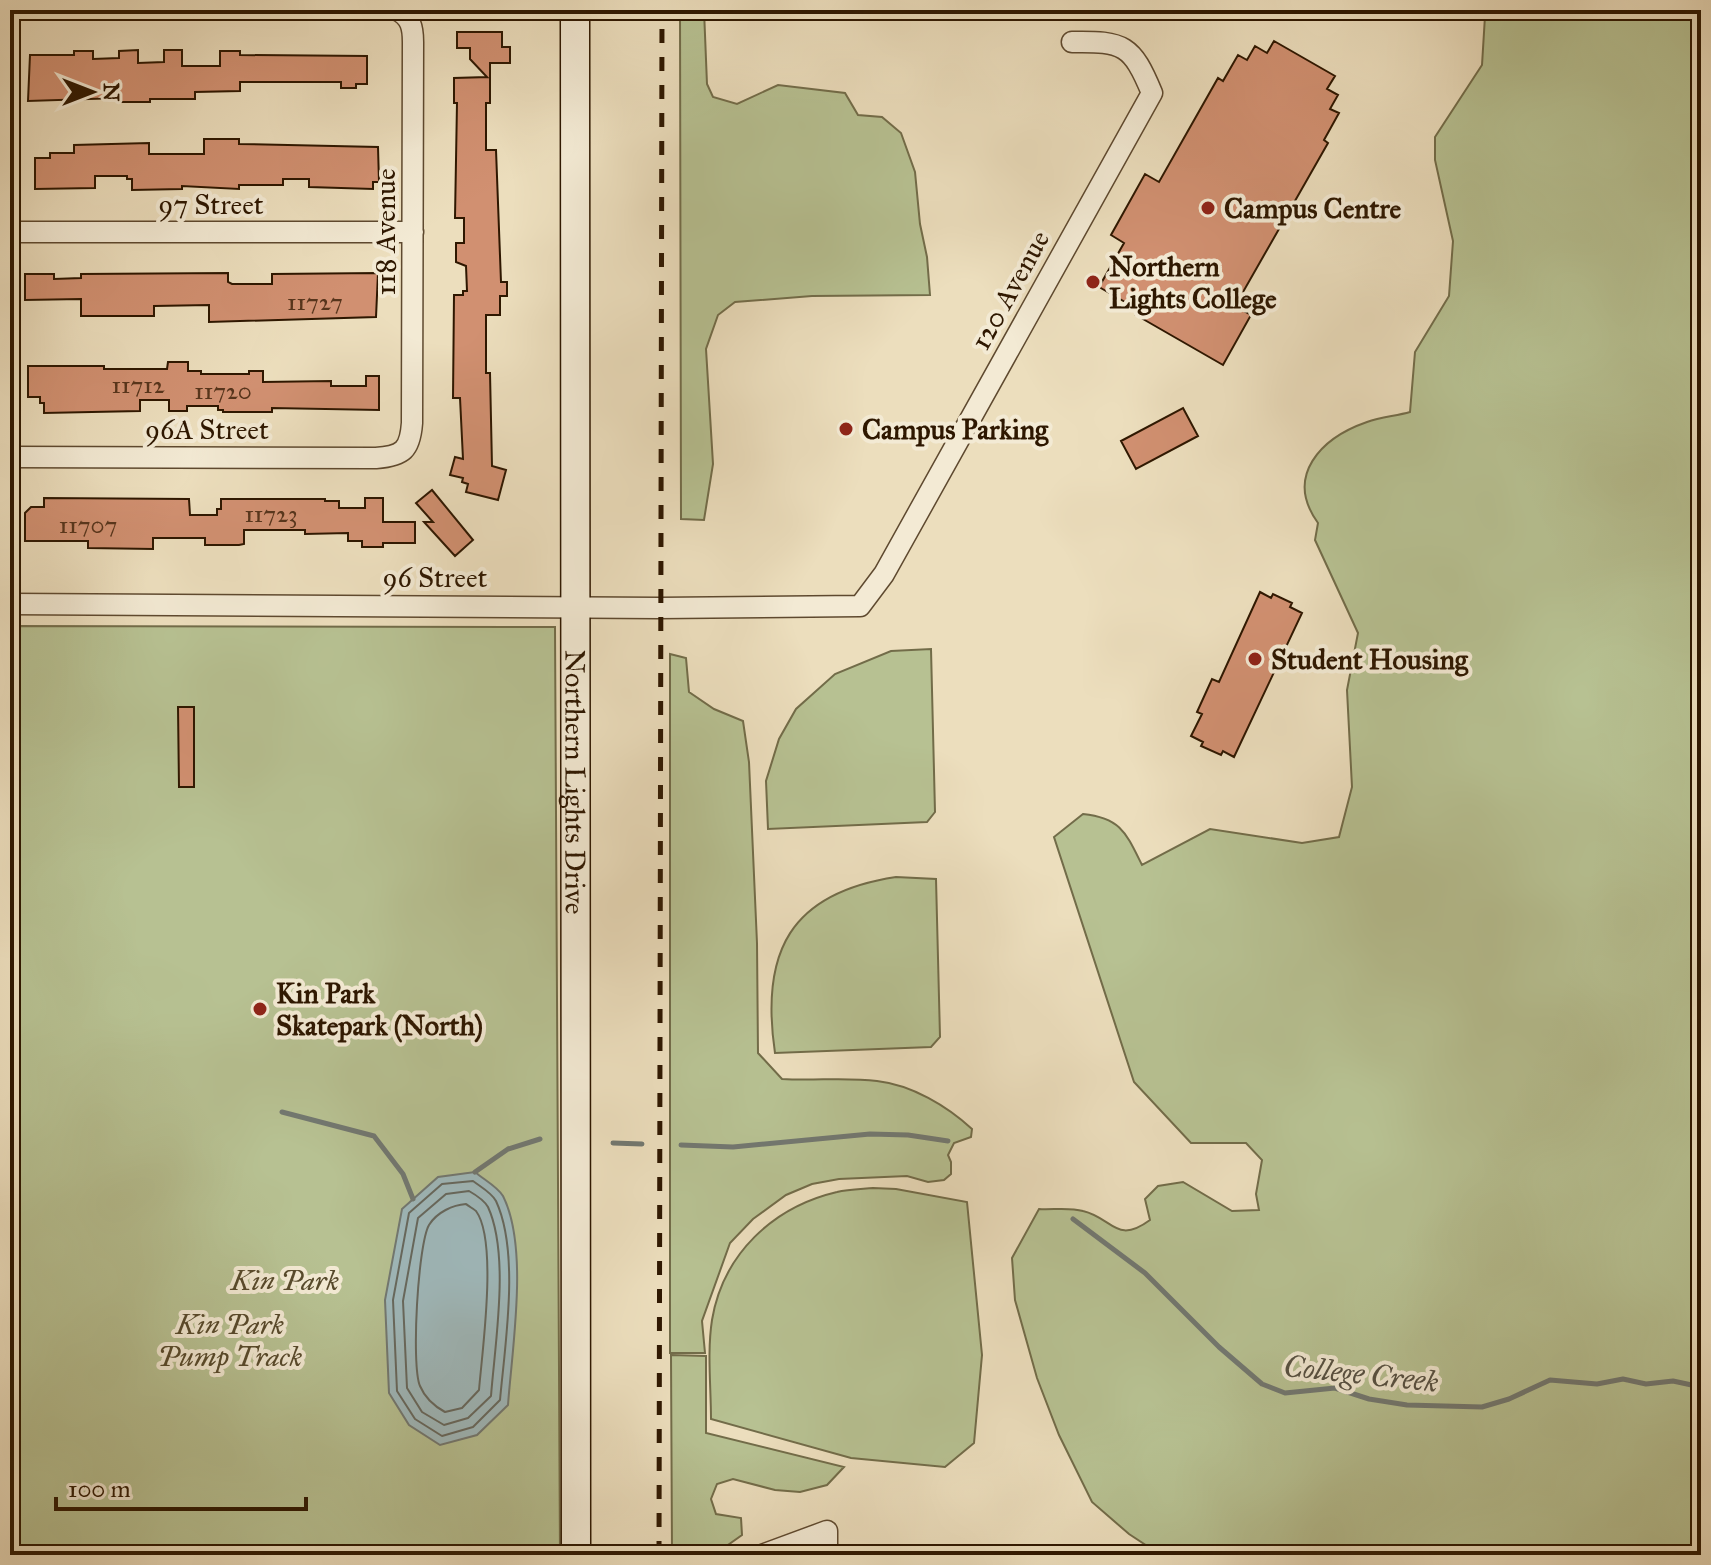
<svg xmlns="http://www.w3.org/2000/svg" width="1711" height="1565" font-family="'IM FELL Great Primer',serif">
<style>
.green{fill:#b7c192;stroke:#726c49;stroke-width:2}
.water{fill:#9fb9bc;stroke:#727871;stroke-width:2}
.lines{fill:none;stroke-linecap:round;stroke-linejoin:round}
.shore{stroke:#66685e;stroke-width:2}
.stream{stroke:#727871;stroke-width:5}
.building{fill:#d19071;stroke:#2e1700;stroke-width:2}
.street-casing{stroke:#5e492f;stroke-width:23}
.secondary-casing{stroke:#2e1700;stroke-width:31}
.street{stroke:#f3ead4;stroke-width:20}
.secondary{stroke:#f3ead4;stroke-width:28}
.rail{stroke:#2e1700;stroke-width:5;stroke-dasharray:14 14;stroke-linecap:butt}
.poi-dot{fill:#8f2418;stroke:#f3ead4;stroke-width:3}
.labels{text-anchor:middle;dominant-baseline:central;stroke-width:8;stroke-linejoin:round;paint-order:stroke}
.number-label{font-size:24px;fill:#57351c}
.street-label{font-size:28px;fill:#2e1700;stroke:#f3ead4}
.poi-label{font-size:28px;font-weight:bold;fill:#2e1700;stroke:#f3ead4;text-anchor:start}
.park-label{font-size:28px;font-style:italic;fill:#574a2c;stroke:#f3ead4}
.water-label{font-size:30px;font-style:italic;fill:#565042;stroke:#f3ead4}
</style>
<rect width="100%" height="100%" fill="#ecdebd"/>
<filter id="stains"><feTurbulence type="fractalNoise" baseFrequency=".0025" numOctaves="4"/><feColorMatrix values="0 0 0 0 .2 0 0 0 0 .09 0 0 0 0 .02 0 0 0 .5 -.17"/></filter>
<radialGradient id="worn" r=".72"><stop offset=".6" stop-color="#630" stop-opacity="0"/><stop offset="1" stop-color="#630" stop-opacity=".3"/></radialGradient>
<path class="green" d="M680 10H704L707 84 713 97 737 104 778 85 845 93 858 115 882 117 901 133 915 172 920 224 927 257 930 295 812 296 735 302 718 315 706 349 713 464 704 520 681 519Z
M1511 10H1701V1555H1161L1129 1534 1092 1502 1059 1435 1037 1378 1015 1300 1012 1258 1039 1209C1052 1210 1069 1207 1083 1211 1113 1218 1116 1245 1150 1220L1145 1199 1158 1186 1183 1182 1232 1211 1259 1210 1256 1194 1262 1160 1246 1143H1191L1134 1082 1054 837 1083 814C1121 818 1126 833 1142 865L1210 829 1302 843 1339 837 1352 787 1347 690 1358 633 1315 540 1318 523C1284 476 1321 438 1367 422 1381 417 1396 416 1410 412L1415 352 1449 296 1453 241 1435 160V137L1482 65 1485 16Z
M10 626 555 627 560 1555H10Z
M931 649 935 812 927 822 768 829 766 781 779 739 796 709 835 674 891 651Z
M670 654 686 658 689 692 714 709 743 721 749 762 757 943 758 1053 782 1079C814 1081 846 1077 877 1081 912 1085 947 1106 972 1129L971 1137 954 1143 948 1155 951 1162V1174L944 1180 928 1182 907 1176 839 1179 812 1184 786 1195 753 1219 730 1243 702 1321 705 1353H670Z
M896 877 936 879 940 1037 931 1047 775 1053C760 952 790 893 896 877Z
M873 1188 896 1189 967 1202 982 1355 974 1443 945 1467 851 1458 711 1419C711 1387 707 1352 712 1320 723 1254 773 1207 837 1192 848 1189 862 1189 873 1188Z
M671 1355 706 1356V1433L844 1467 827 1485 800 1492 775 1490 733 1479 717 1484 711 1499 716 1514 741 1518 742 1535 725 1547 672 1554Z"/>
<path class="water" d="M475 1172C483 1179 498 1187 503 1196 529 1248 512 1348 508 1405L477 1435 440 1445 409 1425 389 1393 385 1300 402 1209 438 1177Z"/>
<g class="lines">
<path class="shore" d="M473 1181C481 1187 492 1193 496 1201 520 1253 505 1344 500 1400L473 1427 442 1436 415 1419 397 1391 393 1300 409 1213 442 1184Z
M469 1191C476 1195 484 1200 488 1207 510 1255 495 1343 491 1396L468 1418 444 1425 422 1412 407 1388 403 1301 418 1218 446 1194Z
M466 1204C467 1205 475 1210 476 1211 498 1241 482 1352 479 1390L462 1408 445 1412C434 1406 425 1398 420 1386 411 1365 418 1244 429 1225 437 1212 453 1205 466 1204Z"/>
<path class="stream" d="M282 1112 374 1136 403 1174 413 1199
M613 1143 642 1144
M681 1145 733 1147 870 1134 908 1135 948 1141
M475 1172 508 1149 540 1139
M1073 1219 1145 1273 1219 1347 1262 1384 1285 1393 1335 1388 1369 1399 1407 1405 1482 1407 1509 1399 1550 1380 1597 1384 1623 1379 1646 1384 1673 1381 1701 1387"/>
</g>
<path class="building" d="M457 32H502V47H510V63H490V103H486V150H496L501 282H507V296H500V315H486V373H490L492 466 506 470 498 500 466 492 468 484 462 482 463 478 450 475 455 457 463 459 460 398H453L454 295H463V291H467L466 266 456 262V243H464V218H455L457 103H454V78L487 77 470 59V48H457Z
M1274 41 1335 76 1327 89 1338 95 1330 109 1339 113 1324 140 1328 143 1235 306 1251 315 1223 365 1136 315 1139 310 1099 287 1124 243 1111 235 1145 174 1159 182 1218 78 1223 81 1238 55 1247 60 1255 46 1267 53Z
M138 50V63L164 62V50H182V66H220V51H240V55L367 56V84H356V88H341V82H240V91L195 92V99H150V102H120V98L28 101 30 55H74V51H93V59L119 58V51Z
M204 139H239V144L378 147 379 182H373V189L309 187V179H283V185H239V189L182 186V189L132 190V179H127V176H95V188L35 189V158H50V153H74V145L149 143V154H204Z
M228 273V282L232 284H272V274L378 273 376 317 209 322V305L154 306V316H81V299L25 300V274H54V279L81 278V274Z
M168 362H188V371H201V374H249V371H263V382L331 381V386H366V376H379V410L272 408V412H223V410H218V406H187V411H169V400H140V411L44 413V403H40V397H28V366H104V369H167Z
M1183 408 1198 436 1136 469 1121 441Z
M432 490 473 540 455 556 424 522H433L416 503Z
M44 498 189 499 190 515H217V509H221V499H325V501H339V508H365V498H383V522H415V543H383V547H362V541H348V533L305 534V530H244V544L239 545H205V538H153V549L88 548V541H25V513L31 507H44Z
M1260 592 1271 598 1273 594 1292 603 1290 607 1302 613 1234 757 1223 751 1221 755 1201 746 1203 742 1191 736 1202 714 1197 712 1212 679 1219 682Z
M178 707H194V787H179Z"/>
<g class="lines">
<defs>
<path id="street" d="M10 232H413
M10 457 376 458C403 456 410 450 412 423L413 42C413 28 411 17 397 10
M10 604 659 608 860 606 884 574 1152 93C1132 45 1124 41 1072 42
M762 1555 827 1531V1555"/>
<g id="secondary">
<path id="s1" d="M575 10 576 1555"/>
</g>
</defs>
<use href="#street" class="street-casing"/>
<use href="#secondary" class="secondary-casing"/>
<use href="#street" class="street"/>
<use href="#secondary" class="secondary"/>
<path class="rail" d="M659 1555 662 10"/>
</g>
<g class="poi-dot">
<circle cx="1208" cy="208" r="8"/>
<circle cx="1093" cy="282" r="8"/>
<circle cx="846" cy="429" r="8"/>
<circle cx="1255" cy="659" r="8"/>
<circle cx="260" cy="1009" r="8"/>
</g>
<g class="labels">
<g class="number-label">
<text x="315" y="302">11727</text>
<text x="138" y="385">11712</text>
<text x="223" y="391">11720</text>
<text x="271" y="514">11723</text>
<text x="88" y="525">11707</text>
</g>
<g class="street-label">
<text x="211" y="204">97 Street</text>
<text transform="translate(385 232) rotate(-90)">118 Avenue</text>
<text transform="translate(1010 290) rotate(-61)">120 Avenue</text>
<text x="207" y="429">96A Street</text>
<text x="435" y="577">96 Street</text>
<text stroke="none"><textPath href="#s1" startOffset="772">Northern Lights Drive</textPath></text>
</g>
<g class="poi-label">
<text x="1224" y="208">Campus Centre</text>
<text x="1109" y="266">Northern<tspan x="1109" dy="32">Lights College</tspan></text>
<text x="862" y="429">Campus Parking</text>
<text x="1271" y="659">Student Housing</text>
<text x="276" y="993">Kin Park<tspan x="276" dy="32">Skatepark (North)</tspan></text>
</g>
<g class="park-label">
<text x="285" y="1280">Kin Park</text>
<text x="230" y="1324">Kin Park<tspan x="230" dy="32">Pump Track</tspan></text>
</g>
<g class="water-label">
<text transform="translate(1361 1374) rotate(6)">College Creek</text>
</g>
</g>
<rect width="1711" height="1565" fill="none" stroke="#ecdebd" stroke-width="40"/>
<rect x="12" y="12" width="1687" height="1541" fill="none" stroke="#2e1700" stroke-width="4"/>
<rect x="20" y="20" width="1671" height="1525" fill="none" stroke="#2e1700" stroke-width="2"/>
<g transform="translate(92 92) rotate(90)" stroke="#f3ead4" stroke-width="6" paint-order="stroke">
<path d="M0-6L14 30L0 20L-14 30Z" fill="#2e1700"/>
<text y="-12" font-size="22" font-weight="bold" text-anchor="middle" fill="#2e1700">N</text>
</g>
<path d="M56 1497v12h250v-12" fill="none" stroke="#2e1700" stroke-width="4"/>
<text x="68" y="1497" font-size="24" fill="#2e1700" stroke="#f3ead4" stroke-width="6" paint-order="stroke">100 m</text>
<rect width="100%" height="100%" filter="url(#stains)"/>
<rect width="100%" height="100%" fill="url(#worn)"/>
</svg>
